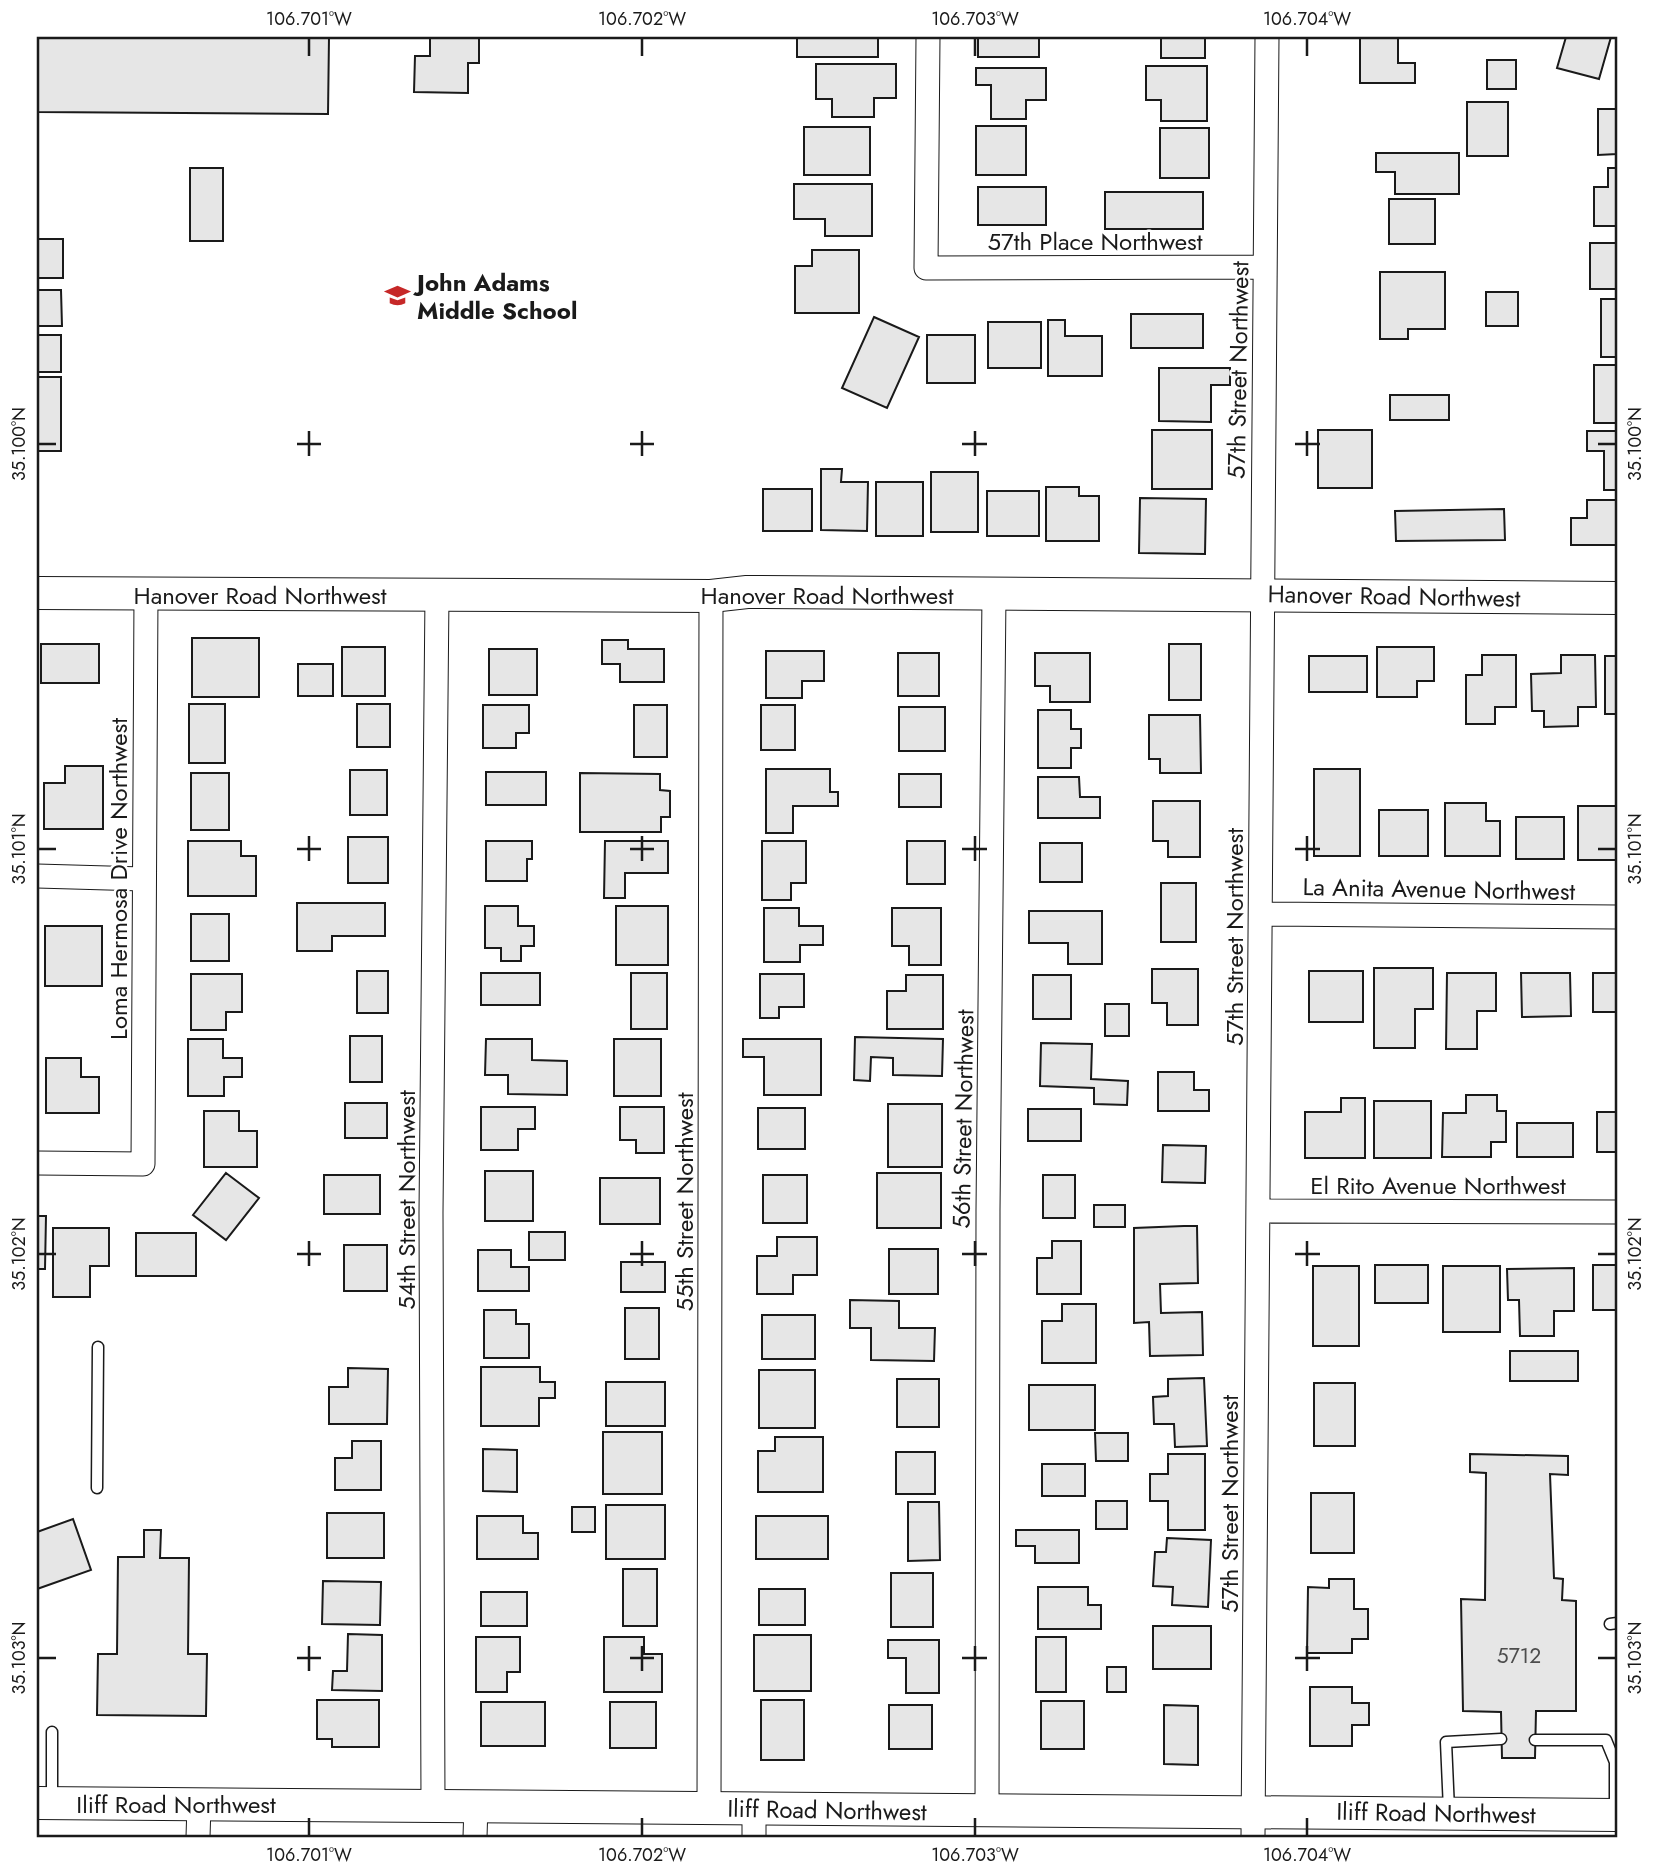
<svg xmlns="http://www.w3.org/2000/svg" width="1654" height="1874" font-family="Jost,sans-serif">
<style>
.building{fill:#e6e6e6;stroke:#1a1a1a;stroke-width:2}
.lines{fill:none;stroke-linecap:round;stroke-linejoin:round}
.lane-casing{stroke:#1a1a1a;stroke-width:13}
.street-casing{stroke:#1a1a1a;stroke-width:25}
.secondary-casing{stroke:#1a1a1a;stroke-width:34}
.lane{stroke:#fff;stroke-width:10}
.street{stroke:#fff;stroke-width:23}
.secondary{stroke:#fff;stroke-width:32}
.ticks{fill:none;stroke:#1a1a1a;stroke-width:2.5}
.labels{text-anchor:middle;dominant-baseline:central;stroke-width:5;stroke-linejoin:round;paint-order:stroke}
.number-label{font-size:21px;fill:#4d4d4d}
.street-label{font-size:24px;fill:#1a1a1a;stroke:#fff}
.poi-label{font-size:24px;font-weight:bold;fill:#1a1a1a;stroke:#fff;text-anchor:start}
.neatline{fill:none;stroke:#1a1a1a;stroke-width:2.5}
.ticks-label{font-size:18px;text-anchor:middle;fill:#1a1a1a}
</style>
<rect width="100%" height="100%" fill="#fff"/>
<path class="building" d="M37 37H329L328 114 37 112Z
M430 37H479V63H468V93L414 92 415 56H430Z
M797 37H878V57H797Z
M978 37H1039V57H978Z
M1161 37H1205V58H1161Z
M1360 37H1398V63H1415V83H1360Z
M1566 37H1611L1599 79 1557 68Z
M1487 60H1516V89H1487Z
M816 64H896V98H874V117H832V99H816Z
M1146 66H1207V121H1161V100H1146Z
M976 68H1046V100H1026V119H991V85H976Z
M1467 102H1508V156H1467Z
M1598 109H1617V154L1598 155Z
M976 126H1026V175H976Z
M804 127H870V175H804Z
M1160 128H1209V178H1160Z
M1376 153H1459V194H1395V172H1376Z
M190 168H223V241H190Z
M1608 168H1617V226H1594V187H1608Z
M794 184H872V236H825V219H794Z
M978 187H1046V225H978Z
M1105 192H1203V229H1105Z
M1389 199H1435V244H1389Z
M37 239H63V278H37Z
M1590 243H1617V289H1590Z
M812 250H859V313H795V266H812Z
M1380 272H1445V329H1408V339H1380Z
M37 290H61L62 326H37Z
M1486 292H1518V326H1486Z
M1601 299H1617V357H1601Z
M1131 314H1203V348H1131Z
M874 317 919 337 887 408 842 388Z
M1048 320H1065V336H1102V376H1048Z
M988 322H1041V368H988Z
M37 335H61V372H37Z
M927 335H975V383H927Z
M1594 365H1617V423H1594Z
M1159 368H1230V385H1211V422L1159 421Z
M37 377H61V451H37Z
M1390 395H1449V420H1390Z
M1152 430H1212V489H1152Z
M1318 430H1372V488H1318Z
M1587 431H1617V490H1604V451H1587Z
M821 469H842L841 482H868L867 531 821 530Z
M931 472H978V532H931Z
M876 482H923V536H876Z
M1046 487H1079V496H1099V541H1046Z
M763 489H812V531H763Z
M987 491H1039V536H987Z
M1140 498 1206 499 1205 554 1139 553Z
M1587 500H1617V545H1571V518H1587Z
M1504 509 1505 540 1396 541 1395 511Z
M192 638H259V697H192Z
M602 640H628V649H664V682H620V664H602Z
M41 644H99V683H41Z
M1169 644H1201V700H1169Z
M342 647H385V696H342Z
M1377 647H1434V681H1417V697H1377Z
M489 649H537V695H489Z
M766 651H824V681H802V698H766Z
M898 653H939V696H898Z
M1035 653H1090V702H1050V686H1035Z
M1482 655H1516V707H1495V724H1466V675H1482Z
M1561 655H1595L1596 707H1578V726L1544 727V711H1532L1531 674 1561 673Z
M1309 656H1367V692H1309Z
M1605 656H1617V714H1605Z
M298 664H333V696H298Z
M189 704H225V763H189Z
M357 704H390V747H357Z
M483 705H529V733H516V748H483Z
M634 705H667V757H634Z
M761 705H795V750H761Z
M899 707H945V751H899Z
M1038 710H1071V729H1081V748H1071V768H1038Z
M1149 715H1200L1201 773H1160V759H1149Z
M65 766H103V829H44V783H65Z
M766 769H830V792H838V806H793V833H766Z
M1314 769H1360V856H1314Z
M350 770H387V815H350Z
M486 772H546V805H486Z
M191 773H229V830H191Z
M580 773 660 774V790L670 791V817H661V832H580Z
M899 774H941V807H899Z
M1038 777H1079L1080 797H1100V818H1038Z
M1153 801H1200V857H1168V841H1153Z
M1445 803H1486V821H1500V856H1445Z
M1578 806H1617V860H1578Z
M1379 810H1428V856H1379Z
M1516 817H1564V859H1516Z
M348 837H388V883H348Z
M188 841H241V856H256V896H188Z
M486 841H532V859H527V881H486Z
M605 841H668V873H625V898H604Z
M762 841H806V883H791V900H762Z
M907 841H945V884H907Z
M1040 843H1082V882H1040Z
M1161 883H1196V942H1161Z
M297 903H385V936H332V951H297Z
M485 906H518V926H534V946H521V961H501V948H485Z
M616 906H668V965H616Z
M764 908H799V926H823V945H800V962H764Z
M892 908H941V965H909V946H892Z
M1029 911H1102V964H1068V943H1029Z
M191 914H229V961H191Z
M45 926H102V986H45Z
M1374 968H1433V1009H1415V1048H1374Z
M1152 969H1198V1025H1167V1003H1152Z
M357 971H388V1013H357Z
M1309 971H1363V1022H1309Z
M481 973H540V1005H481Z
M631 973H667V1029H631Z
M1447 973H1496V1011H1477V1049H1446Z
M1521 973H1570L1571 1016 1522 1017Z
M1593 973H1617V1012H1593Z
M191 974H242V1012H226V1030H191Z
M760 974H804V1007H779V1018H760Z
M906 975H943V1029H887V991H906Z
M1033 975H1071V1019H1033Z
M1105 1004H1129V1036H1105Z
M350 1036H382V1082H350Z
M855 1037 943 1039 942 1076 893 1075V1058L871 1057 870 1081 854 1080Z
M188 1039H223V1058H242V1077H224V1096H188Z
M486 1039H532V1060L567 1061V1095L508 1094V1075H485Z
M614 1039H661V1096H614Z
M743 1039H821V1095H764V1057H743Z
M1041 1043 1092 1044 1091 1079 1128 1081 1127 1105 1094 1104V1088L1040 1086Z
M46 1058H81V1077H99V1113H46Z
M1158 1072H1194V1090H1209V1111H1158Z
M1466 1095H1497V1111H1506V1142H1491V1157H1442L1443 1113H1466Z
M1341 1098H1365V1158H1305V1112H1341Z
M1374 1101H1431V1158H1374Z
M345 1103H387V1138H345Z
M888 1104H942V1167H888Z
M481 1107H535V1129H518V1150H481Z
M620 1107H664V1153H636V1140H620Z
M758 1108H805V1149H758Z
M1028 1109H1081V1141H1028Z
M204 1111H239V1131H257V1167H204Z
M1597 1112H1617V1152H1597Z
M1517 1123H1573V1157H1517Z
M1163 1145 1206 1146 1205 1183 1162 1182Z
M485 1171H533V1221H485Z
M226 1173 259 1198 226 1240 193 1215Z
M877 1173H941V1228H877Z
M324 1175H380V1214H324Z
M763 1175H807V1223H763Z
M1043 1175H1075V1218H1043Z
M600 1178H660V1224H600Z
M1094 1205H1125V1227H1094Z
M37 1216H46L45 1269H37Z
M1184 1226H1197L1198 1283 1160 1284 1161 1313 1202 1312 1203 1355 1150 1356 1149 1322 1134 1323V1228Z
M53 1228H109V1266H90V1297H53Z
M529 1232H565V1260H529Z
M136 1233H196V1276H136Z
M777 1237H817V1275H793V1294H757V1256H777Z
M1052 1241H1081V1294H1037V1258H1052Z
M344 1245H387V1291H344Z
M889 1249H938V1294H889Z
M478 1250H511V1267H529V1291H478Z
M621 1262H665V1292H621Z
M1375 1265H1428V1303H1375Z
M1593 1265H1617V1310H1593Z
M1313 1266H1359V1346H1313Z
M1443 1266H1500V1332H1443Z
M1574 1268V1311H1554V1336H1520L1519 1300H1508L1507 1269Z
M850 1300 899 1301V1328H935L934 1361 871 1360V1328H850Z
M1062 1304H1096V1363H1042V1321H1062Z
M625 1308H659V1359H625Z
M484 1310H516V1324H529V1358H484Z
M762 1315H815V1359H762Z
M1510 1351H1578V1381H1510Z
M481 1367H540V1382H555V1398H539V1426H481Z
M348 1368 388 1369 387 1424H329V1387H348Z
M759 1370H815V1428H759Z
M1204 1378 1207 1446 1175 1447 1174 1424H1154L1153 1397 1168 1396V1379Z
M897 1379H939V1427H897Z
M606 1382H665V1426H606Z
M1314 1383H1355V1446H1314Z
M1029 1385H1095V1430H1029Z
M603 1432H662V1494H603Z
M1095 1433H1128V1461H1096Z
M775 1437H823V1492H758V1451H775Z
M352 1441H381V1490H335V1458H352Z
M483 1449 517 1450V1492L483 1491Z
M896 1452H935V1494H896Z
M1168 1454H1205V1530H1168V1501H1150V1474H1168Z
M1470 1454 1568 1456V1475L1550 1474 1554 1578 1563 1579 1562 1600 1576 1601V1711H1536L1535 1758H1502L1501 1712 1463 1711 1461 1599 1485 1600 1486 1473 1470 1472Z
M1042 1464H1085V1496H1042Z
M1311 1493H1354V1553H1311Z
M1096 1501H1127V1529H1096Z
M908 1502H939L940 1560 908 1561Z
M606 1505H665V1559H606Z
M572 1507H595V1532H572Z
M327 1513H384V1558H327Z
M477 1516H523V1533H538V1559H477Z
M756 1516H828V1559H756Z
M73 1519 91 1570 37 1589V1532Z
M144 1530H161L160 1558H189L188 1654H207L206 1716 97 1715 98 1654H117L118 1557H144Z
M1016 1530H1079V1563H1035V1546H1016Z
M1167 1538 1211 1540 1208 1607 1172 1605 1173 1587 1153 1586 1155 1552H1166Z
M623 1569H657V1626H623Z
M891 1573H933V1627H891Z
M1329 1579H1354V1609H1368V1639H1352V1653H1307L1308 1587 1329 1588Z
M323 1581 381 1582 380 1625 322 1624Z
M1038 1587H1088V1605H1101V1629H1038Z
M759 1589H805V1625H759Z
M481 1592H527V1626H481Z
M1153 1626H1211V1669H1153Z
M348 1634 382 1635V1691L332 1690 333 1671H347Z
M754 1635H811V1691H754Z
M476 1637H520V1672H507V1692H476Z
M604 1637H644V1654H662V1692H604Z
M1036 1637H1066V1692H1036Z
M888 1640H939V1693H906V1658H888Z
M1107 1667H1126V1692H1107Z
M1310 1687H1352V1703H1369V1725H1352V1746H1310Z
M317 1700H379V1747H332V1739H317Z
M761 1700H804V1760H761Z
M1041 1701H1084V1749H1041Z
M481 1702H545V1746H481Z
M610 1702H656V1748H610Z
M889 1705H932V1749H889Z
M1164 1705 1198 1706V1765L1164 1764Z"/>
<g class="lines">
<defs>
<path id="lane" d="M97 1488 98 1347
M1610 1624 1617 1623
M52 1732V1799
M1535 1740H1606L1615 1762V1812
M1449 1810 1446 1742 1501 1739"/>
<path id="street" d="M928 37 926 268 1265 267
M37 876 143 879
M1261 914 1617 917
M37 1163 143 1164 146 594
M1258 1211 1617 1212
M433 1805 431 1213 437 595
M709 1808 711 596
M987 1811 988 1211 994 594
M198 1837 199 1805
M475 1837 476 1805
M754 1837V1809
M1253 1837 1267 37"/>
<path id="secondary" d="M37 593 711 596 747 592 1617 598
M37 1803 1617 1815"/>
</defs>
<use href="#lane" class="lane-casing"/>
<use href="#street" class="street-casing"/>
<use href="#secondary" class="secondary-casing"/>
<use href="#lane" class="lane"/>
<use href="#street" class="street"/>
<use href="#secondary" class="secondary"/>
</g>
<path class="ticks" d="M309 38V56M642 38V56M975 38V56M1307 38V56M309 431V456M642 431V456M975 431V456M1307 431V456M38 444H56M297 444H321M630 444H654M962 444H987M1295 444H1320M1598 444H1616M309 836V861M642 836V861M975 836V861M1307 836V861M38 849H56M297 849H321M630 849H654M962 849H987M1295 849H1320M1598 849H1616M309 1241V1266M642 1241V1266M975 1241V1266M1307 1241V1266M38 1254H56M297 1254H321M630 1254H654M962 1254H987M1295 1254H1320M1598 1254H1616M309 1646V1671M642 1646V1671M975 1646V1671M1307 1646V1671M38 1658H56M297 1658H321M630 1658H654M962 1658H987M1295 1658H1320M1598 1658H1616M309 1818V1836M642 1818V1836M975 1818V1836M1307 1818V1836"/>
<defs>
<symbol id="school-bare" viewBox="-9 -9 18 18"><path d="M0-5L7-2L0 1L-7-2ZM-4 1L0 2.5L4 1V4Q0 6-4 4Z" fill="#c62828" stroke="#fff" stroke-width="2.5" paint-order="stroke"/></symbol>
</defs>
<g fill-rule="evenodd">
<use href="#school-bare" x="380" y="278" width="35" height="35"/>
</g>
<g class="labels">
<g class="number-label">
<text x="1519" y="1656">5712</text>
</g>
<g class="street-label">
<text x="1095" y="241">57th Place Northwest</text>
<text transform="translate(1238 370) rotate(-89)">57th Street Northwest</text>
<text x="260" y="595">Hanover Road Northwest</text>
<text x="827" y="595">Hanover Road Northwest</text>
<text transform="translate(1394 596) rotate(1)">Hanover Road Northwest</text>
<text transform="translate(118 879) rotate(-90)">Loma Hermosa Drive Northwest</text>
<text transform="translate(1439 889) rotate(1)">La Anita Avenue Northwest</text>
<text transform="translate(1234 937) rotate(-90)">57th Street Northwest</text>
<text transform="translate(963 1119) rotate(-89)">56th Street Northwest</text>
<text x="1438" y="1185">El Rito Avenue Northwest</text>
<text transform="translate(406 1200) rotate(-90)">54th Street Northwest</text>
<text transform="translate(684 1202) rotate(-90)">55th Street Northwest</text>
<text transform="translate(1229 1504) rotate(-90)">57th Street Northwest</text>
<text x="176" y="1804">Iliff Road Northwest</text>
<text transform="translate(827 1810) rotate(1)">Iliff Road Northwest</text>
<text transform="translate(1436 1813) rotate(1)">Iliff Road Northwest</text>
</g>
<g class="poi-label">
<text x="417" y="282">John Adams<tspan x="417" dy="28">Middle School</tspan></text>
</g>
</g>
<rect width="1654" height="1874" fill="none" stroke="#ffffff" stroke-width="77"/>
<rect x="38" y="38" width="1578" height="1798" class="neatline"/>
<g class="ticks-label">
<text x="309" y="25">106.701°W</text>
<text x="642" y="25">106.702°W</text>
<text x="975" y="25">106.703°W</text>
<text x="1307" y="25">106.704°W</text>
<text transform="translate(1635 444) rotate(-90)" y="6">35.100°N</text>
<text transform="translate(19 444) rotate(-90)" y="6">35.100°N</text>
<text transform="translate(1635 849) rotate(-90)" y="6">35.101°N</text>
<text transform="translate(19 849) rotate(-90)" y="6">35.101°N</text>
<text transform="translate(1635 1254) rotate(-90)" y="6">35.102°N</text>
<text transform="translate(19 1254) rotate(-90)" y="6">35.102°N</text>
<text transform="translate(1635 1658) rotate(-90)" y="6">35.103°N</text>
<text transform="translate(19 1658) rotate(-90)" y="6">35.103°N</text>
<text x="309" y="1861">106.701°W</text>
<text x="642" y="1861">106.702°W</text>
<text x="975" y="1861">106.703°W</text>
<text x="1307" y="1861">106.704°W</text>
</g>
</svg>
